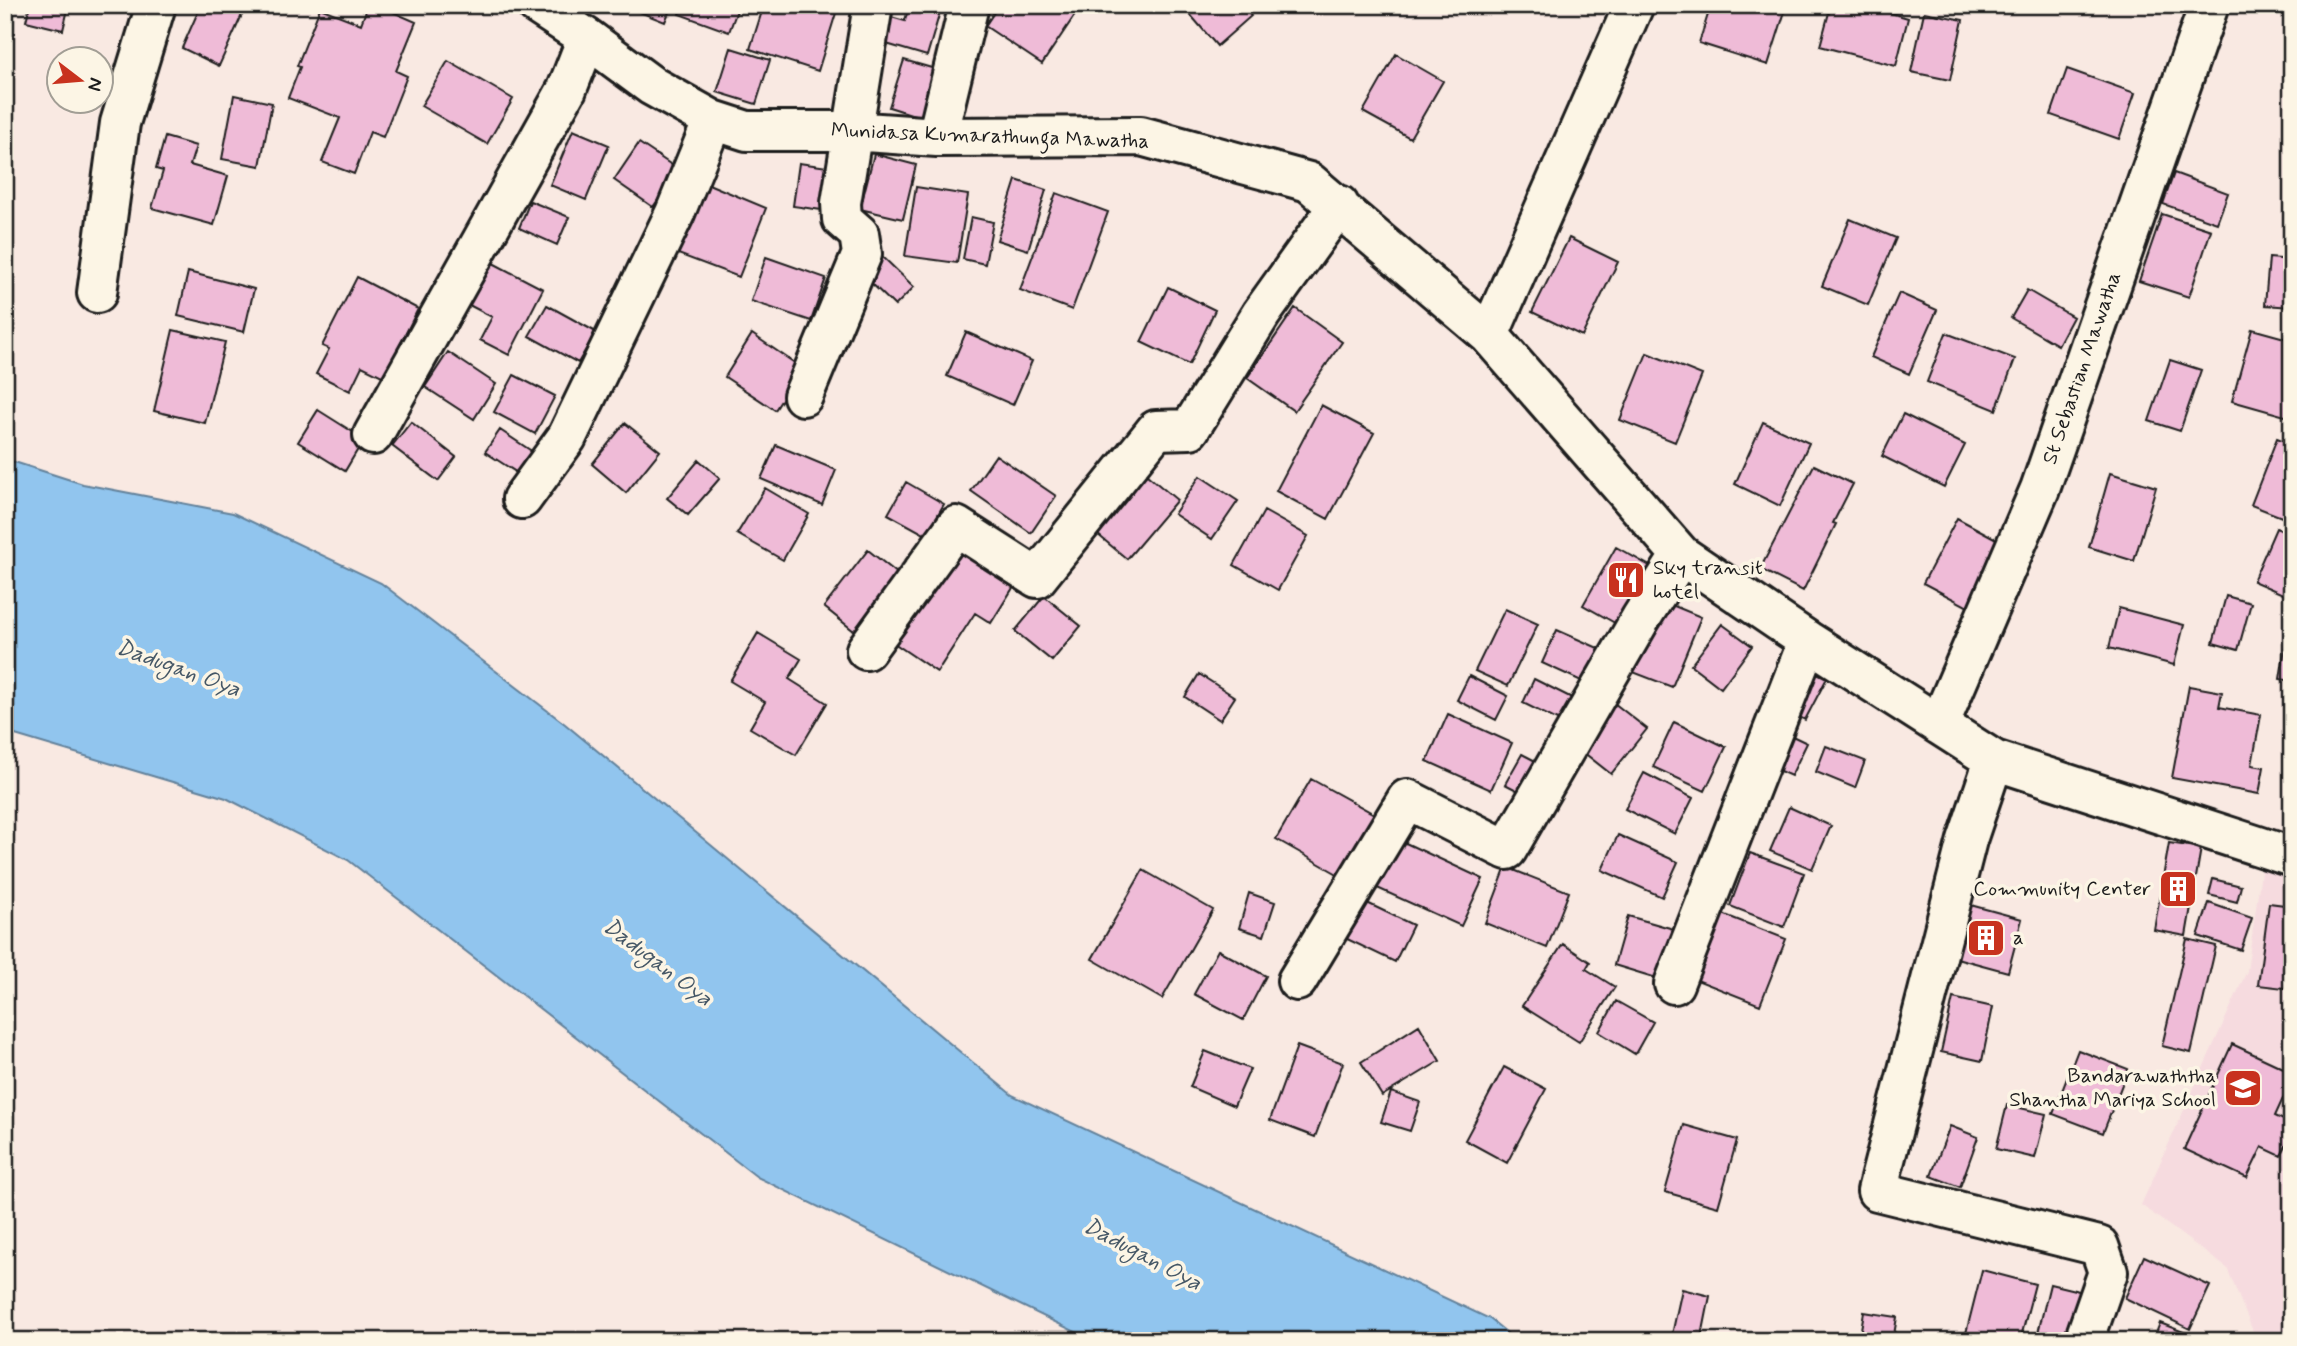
<svg xmlns="http://www.w3.org/2000/svg" width="2297" height="1346" font-family="Mynerve,sans-serif">
<style>
.built{fill:#f6dbdf}
.water{fill:#91c5ee;stroke:#62819a;stroke-width:2}
.building{fill:#efbbd7;stroke:#1c1c1c;stroke-width:2}
.lines{fill:none;stroke-linecap:round;stroke-linejoin:round}
.minor-casing{stroke:#1c1c1c;stroke-width:44}
.minor{stroke:#fcf5e5;stroke-width:38}
.labels{text-anchor:middle;dominant-baseline:central;stroke-width:7;stroke-linejoin:round;paint-order:stroke}
.street-label{font-size:21px;fill:#1c1c1c;stroke:#fcf5e5}
.poi-label{font-size:21px;fill:#1c1c1c;stroke:#fcf5e5;text-anchor:start}
.water-label{font-size:23px;font-style:italic;fill:#455766;stroke:#fcf5e5}
</style>
<rect width="100%" height="100%" fill="#f9e9e2"/>
<filter id="ink" filterUnits="userSpaceOnUse"><feTurbulence type="fractalNoise" baseFrequency=".0143" numOctaves="2"/><feDisplacementMap in="SourceGraphic" scale="14" xChannelSelector="R" yChannelSelector="G"/><feConvolveMatrix kernelMatrix="1 2 1 2 8 2 1 2 1" color-interpolation-filters="sRGB"/></filter>
<g filter="url(#ink)">
<path class="built" d="M2262 865 2292 872V1341H2257L2227 1268 2141 1205 2247 971Z"/>
<path class="water" d="M5 459 83 484 233 513 381 583 565 724 1012 1095 1490 1319 1517 1341H1094L757 1177 348 860 226 798 5 732Z"/>
<path class="building" d="M30 5H69L63 30 26 21Z
M201 5H222L242 15 219 66 182 48Z
M368 5H377L416 22 396 71 407 76 383 137 370 132 354 174 322 162 340 118 288 98 300 67 297 66 320 8 361 24Z
M634 5H672L665 22 632 9Z
M682 5H739L729 32 679 14Z
M764 5H811L836 13 818 71 750 49Z
M909 5H942L927 56 883 43 891 17 905 21Z
M999 5H1061L1075 15 1042 64 985 26Z
M1182 5H1242L1251 16 1217 46Z
M1711 5H1787L1768 65 1699 43Z
M1831 5H1863L1908 18 1896 66 1820 46Z
M1924 12 1963 20 1950 80 1911 72Z
M731 48 770 60 756 104 717 92Z
M1396 54 1443 81 1410 138 1363 112Z
M904 60 942 71 927 119 889 107Z
M448 61 513 99 487 144 421 106Z
M2067 69 2135 93 2119 139 2051 115Z
M234 95 272 103 260 166 222 159Z
M573 130 609 145 586 200 550 185Z
M165 137 196 146 190 165 228 176 214 225 152 208 163 171 156 169Z
M639 143 679 170 653 207 614 180Z
M874 154 916 165 903 219 860 209Z
M799 163 835 168 829 211 793 206Z
M2174 173 2228 193 2217 223 2163 204Z
M1016 180 1046 190 1028 250 997 240Z
M706 183 766 208 739 277 678 254Z
M916 187 968 195 957 263 905 256Z
M1056 193 1108 212 1072 310 1020 290Z
M530 201 569 217 557 245 519 228Z
M2162 214 2211 230 2189 297 2139 281Z
M971 217 993 222 985 264 963 259Z
M1850 219 1896 238 1868 305 1822 286Z
M1569 238 1618 262 1582 336 1532 312Z
M882 256 914 287 895 306 863 275Z
M766 257 826 278 811 321 751 301Z
M2269 258 2292 260V307L2265 305Z
M491 262 543 289 509 355 480 340 492 317 469 305Z
M188 272 254 289 244 332 178 316Z
M357 277 418 309 384 377 362 366 350 391 316 374 329 349 322 346Z
M1168 287 1215 310 1189 365 1141 342Z
M2027 290 2073 317 2058 345 2011 318Z
M1899 293 1937 310 1909 374 1871 357Z
M547 305 596 332 578 363 529 336Z
M1295 308 1342 342 1294 411 1247 378Z
M2252 329 2292 340V418L2232 401Z
M173 330 225 342 205 423 154 411Z
M966 332 1032 361 1013 405 947 376Z
M1946 333 2015 359 1996 410 1927 382Z
M752 334 802 368 775 410 725 377Z
M448 352 496 384 474 419 425 387Z
M1647 353 1702 375 1675 442 1620 420Z
M2170 360 2201 370 2180 431 2149 421Z
M514 375 555 396 535 434 494 412Z
M1321 405 1374 433 1328 519 1276 491Z
M318 410 364 439 345 471 298 442Z
M1903 414 1965 445 1944 487 1882 456Z
M411 422 456 457 438 481 392 446Z
M1763 422 1809 443 1780 506 1735 484Z
M625 423 660 451 626 493 592 464Z
M500 430 533 452 519 474 485 452Z
M2277 438 2292 444V521L2251 505Z
M776 445 836 470 822 505 761 479Z
M996 455 1056 496 1031 533 971 491Z
M699 460 720 478 688 515 667 498Z
M1814 465 1853 484 1833 523 1836 524 1803 591 1760 569Z
M1141 470 1177 500 1127 559 1091 529Z
M2110 473 2156 487 2134 561 2089 547Z
M1200 476 1238 501 1212 539 1174 514Z
M906 482 944 504 926 535 888 514Z
M765 488 809 514 783 560 737 534Z
M1264 511 1308 536 1278 590 1234 565Z
M1957 518 2002 542 1968 607 1923 583Z
M2276 528 2292 535V598L2253 581Z
M954 544 1016 583 991 623 975 613 937 672 891 641Z
M1616 547 1655 569 1622 627 1583 605Z
M868 550 898 574 854 631 824 607Z
M1044 596 1081 626 1052 661 1015 631Z
M2226 596 2251 603 2238 650 2213 643Z
M1662 601 1701 617 1672 687 1633 672Z
M2119 608 2184 625 2174 665 2109 648Z
M1505 609 1538 624 1508 686 1475 671Z
M1722 624 1752 646 1721 688 1691 665Z
M2288 629 2292 630V681L2280 679Z
M1557 630 1605 651 1590 685 1542 663Z
M758 633 801 659 789 679 827 703 796 755 750 728 765 702 730 681Z
M1807 668 1827 678 1805 720 1786 710Z
M1199 674 1235 697 1220 720 1185 697Z
M1469 676 1508 696 1496 720 1457 700Z
M1534 679 1572 698 1561 722 1523 703Z
M2189 686 2222 692 2219 707 2261 715 2252 765 2264 767 2259 794 2172 778Z
M1614 703 1647 729 1611 774 1578 748Z
M1448 714 1512 743 1491 790 1427 761Z
M1674 722 1726 747 1705 791 1653 767Z
M1786 733 1807 743 1791 776 1771 767Z
M1826 746 1865 761 1855 788 1816 772Z
M1522 754 1545 766 1528 796 1505 784Z
M1644 773 1693 798 1675 834 1625 809Z
M1311 779 1383 819 1348 880 1276 839Z
M1789 807 1831 826 1812 869 1770 851Z
M1618 835 1678 862 1662 897 1602 870Z
M1397 839 1483 879 1461 926 1375 887Z
M2169 843 2201 848 2186 936 2154 930Z
M1750 853 1804 873 1784 927 1730 906Z
M1506 867 1569 892 1547 948 1485 923Z
M1143 870 1213 910 1162 999 1092 959Z
M2213 879 2241 886 2237 902 2209 895Z
M1249 893 1275 902 1264 936 1239 928Z
M1363 901 1413 925 1395 962 1345 938Z
M1963 903 2022 919 2008 972 1949 956Z
M2209 903 2252 918 2241 950 2198 936Z
M2269 903 2292 906V989L2258 985Z
M1710 909 1786 939 1760 1005 1684 975Z
M1628 916 1677 930 1663 980 1614 965Z
M2187 939 2216 946 2191 1053 2162 1046Z
M1563 944 1590 962 1586 969 1615 987 1579 1042 1522 1006Z
M1218 950 1266 976 1243 1020 1194 994Z
M1953 998 1993 1007 1982 1061 1941 1052Z
M1616 1001 1653 1022 1635 1054 1599 1032Z
M1419 1025 1440 1061 1382 1096 1361 1062Z
M2232 1044 2292 1072V1079L2275 1116 2292 1124V1133L2281 1156 2262 1147 2247 1178 2184 1149Z
M1297 1046 1343 1063 1315 1137 1270 1120Z
M2078 1050 2128 1069 2103 1133 2053 1114Z
M1205 1051 1250 1069 1234 1106 1190 1087Z
M1504 1067 1546 1089 1507 1163 1465 1140Z
M1391 1092 1420 1102 1410 1131 1381 1122Z
M2007 1105 2046 1114 2035 1158 1996 1149Z
M1684 1125 1737 1140 1718 1207 1665 1192Z
M1950 1126 1978 1137 1960 1187 1931 1176Z
M2292 1248V1305L2285 1304Z
M2144 1256 2210 1286 2190 1329 2125 1298Z
M1982 1270 2035 1284 2020 1341H1964Z
M2050 1284 2083 1292 2071 1341H2036Z
M1682 1289 1710 1296 1701 1341 1671 1339Z
M1864 1312 1897 1317 1893 1341H1859Z
M2160 1323 2207 1341H2153Z"/>
<g class="lines">
<defs>
<path id="minor" d="M537 5 587 38 652 86 713 120 747 131H851L937 137 1141 136 1309 182 1489 335 1681 555 1808 641 1994 760 2292 857
M937 137 969 5
M97 293 120 123 156 5
M1489 335 1634 5
M803 396 862 254 859 234 842 219 841 203 873 5
M373 435 567 89 587 38
M522 499 567 437 675 213 713 120
M866 650 956 526 1037 578 1156 430 1190 429 1261 314 1339 205
M1939 725 2040 489 2209 5
M1994 760 1967 840 1877 1191 2099 1246 2108 1272 2084 1341
M1297 981 1407 799 1507 850 1641 618 1681 555
M1674 984 1808 641"/>
</defs>
<use href="#minor" class="minor-casing"/>
<use href="#minor" class="minor"/>
</g>
</g>
<defs>
<symbol id="restaurant-square" viewBox="-11 -11 22 22"><rect x="-9" y="-9" width="18" height="18" rx="4" fill="#c8321e" stroke="#fcf5e5"/><path d="M-5-6h1v4h1v-4h1v4h1v-4h1v5L-1.5 .5V6h-2V.5L-5-1ZM5-6V6H3V1.5H1.5Q1.5-4 5-6Z" fill="#fff"/></symbol>
<symbol id="building-square" viewBox="-11 -11 22 22"><rect x="-9" y="-9" width="18" height="18" rx="4" fill="#c8321e" stroke="#fcf5e5"/><path d="M-4-6H4V6H1V3H-1V6H-4ZM-2.5-4.3h1.7v1.8h-1.7ZM.8-4.3h1.7v1.8H.8ZM-2.5-1h1.7V.8h-1.7ZM.8-1h1.7V.8H.8Z" fill="#fff"/></symbol>
<symbol id="school-square" viewBox="-11 -11 22 22"><rect x="-9" y="-9" width="18" height="18" rx="4" fill="#c8321e" stroke="#fcf5e5"/><path d="M0-5L7-2L0 1L-7-2ZM-4 1L0 2.5L4 1V4Q0 6-4 4Z" fill="#fff"/></symbol>
</defs>
<g fill-rule="evenodd">
<use href="#restaurant-square" x="1604" y="558" width="44" height="44"/>
<use href="#building-square" x="2156" y="867" width="44" height="44"/>
<use href="#building-square" x="1964" y="916" width="44" height="44"/>
<use href="#school-square" x="2221" y="1066" width="44" height="44"/>
</g>
<g class="labels">
<g class="street-label">
<text transform="translate(990 136) rotate(2)">Munidasa Kumarathunga Mawatha</text>
<text transform="translate(2082 368) rotate(-71)">St Sebastian Mawatha</text>
</g>
<g class="poi-label">
<text x="1653" y="568">Sky transit<tspan x="1653" dy="24">hotel</tspan></text>
<text x="2151" y="889" text-anchor="end">Community Center</text>
<text x="2013" y="938">a</text>
<text x="2216" y="1076" text-anchor="end">Bandarawaththa<tspan x="2216" dy="24">Shantha Mariya School</tspan></text>
</g>
<g class="water-label">
<text transform="translate(178 669) rotate(20)">Dadugan Oya</text>
<text transform="translate(657 963) rotate(37)">Dadugan Oya</text>
<text transform="translate(1142 1255) rotate(28)">Dadugan Oya</text>
</g>
</g>
<rect width="2297" height="1346" fill="none" stroke="#fcf5e5" stroke-width="28"/>
<rect x="14" y="14" width="2269" height="1318" fill="none" stroke="#1c1c1c" stroke-width="2.5" filter="url(#ink)"/>
<g transform="translate(80 80) rotate(106)"><circle r="33" fill="#fcf5e5" stroke="#a29e95" stroke-width="2"/>
<path d="M0-5L12 26L0 18L-12 26Z" fill="#c8321e"/>
<text y="-10" font-size="19" font-weight="bold" text-anchor="middle" fill="#1c1c1c">N</text>
</g>
</svg>
